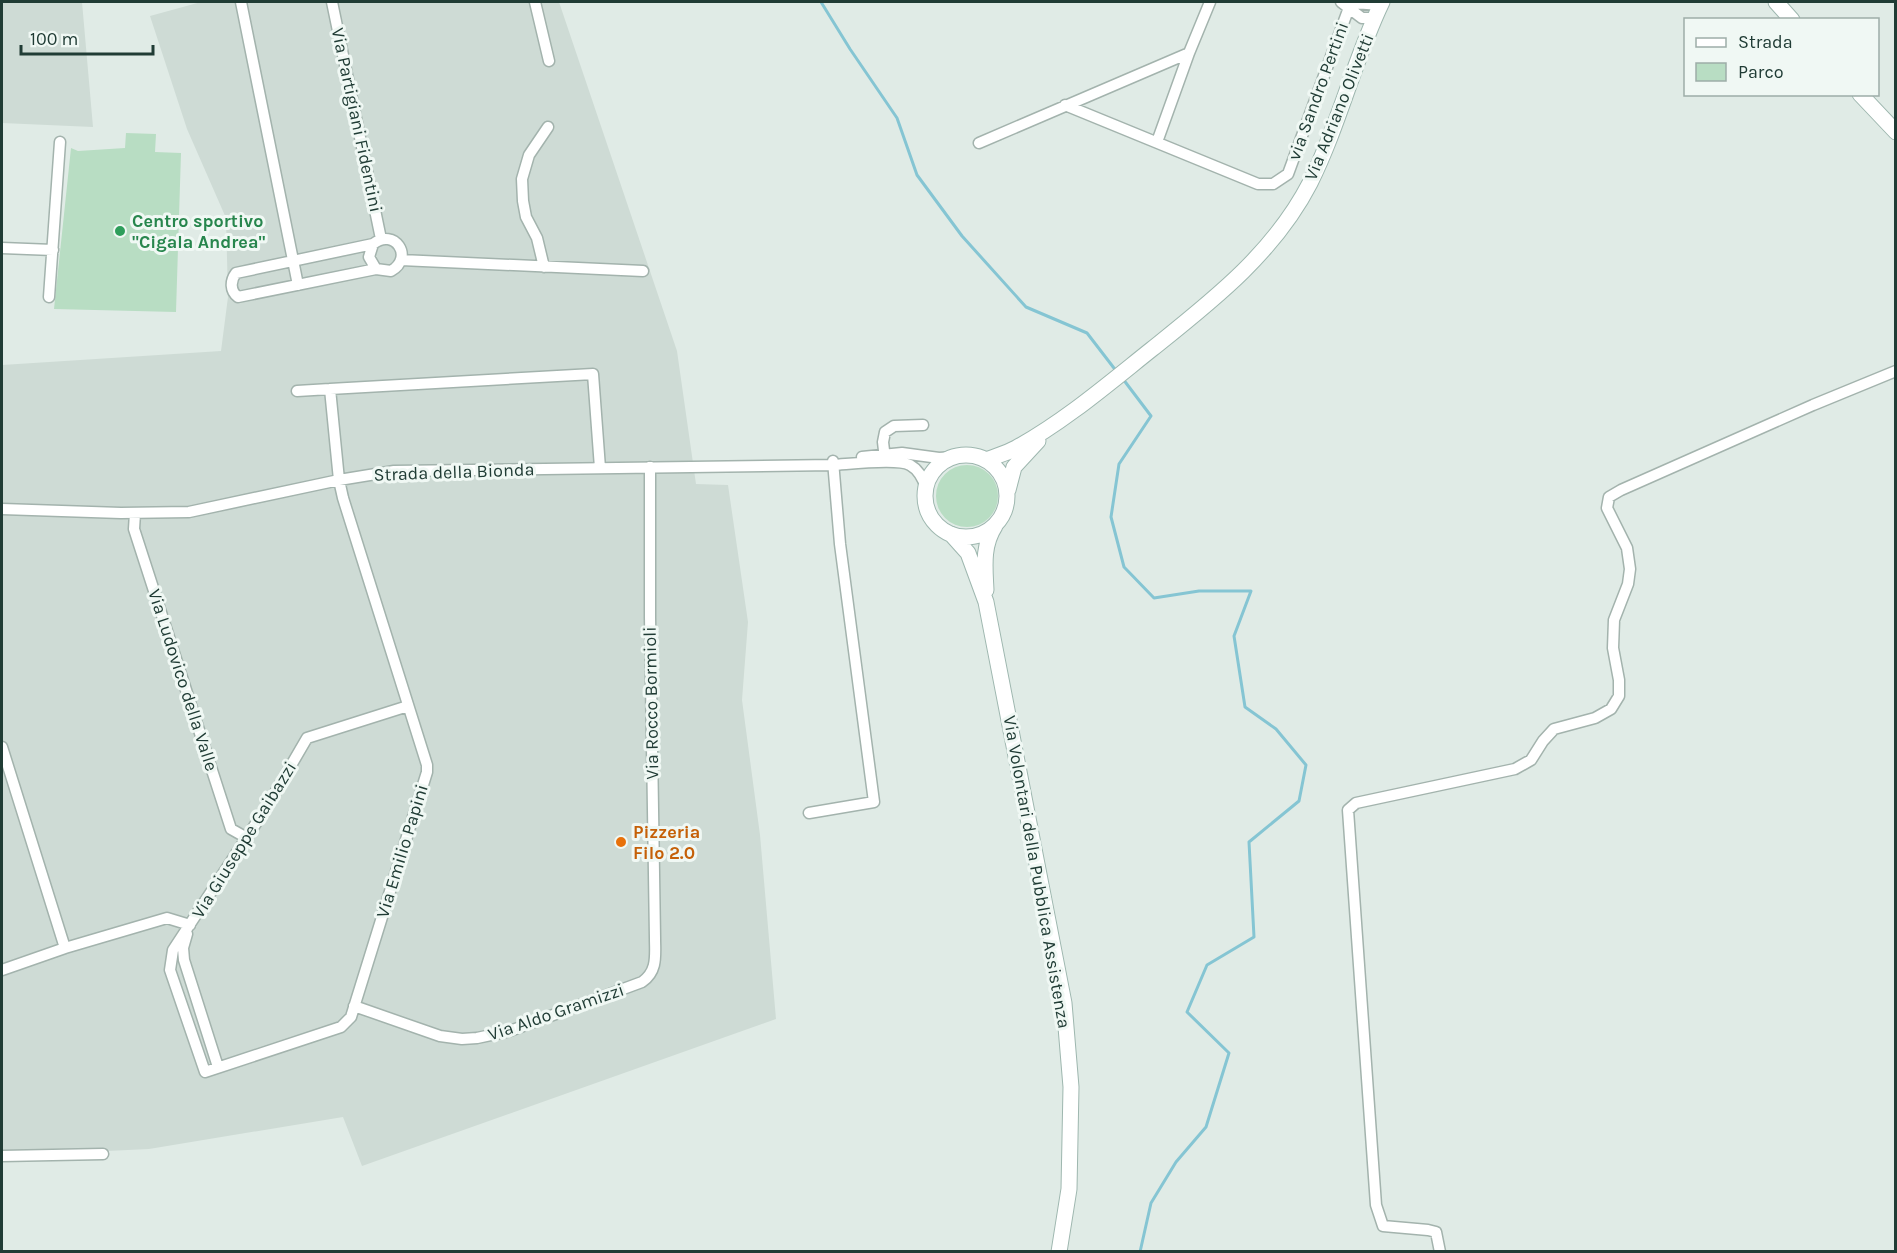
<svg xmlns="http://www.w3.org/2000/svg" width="1897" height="1253" font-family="Karla,sans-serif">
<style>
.built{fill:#cedbd5}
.green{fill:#b8ddc3}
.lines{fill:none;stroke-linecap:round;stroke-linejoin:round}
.stream{stroke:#85c5d3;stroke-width:3}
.street-casing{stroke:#a3b3ad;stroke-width:13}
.secondary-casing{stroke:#9eb7af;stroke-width:17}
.street{stroke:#fff;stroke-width:10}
.secondary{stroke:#fff;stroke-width:15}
.leisure-dot{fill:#2e9e5b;stroke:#f0f8f4;stroke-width:2}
.food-dot{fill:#e8710a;stroke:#f0f8f4;stroke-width:2}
.labels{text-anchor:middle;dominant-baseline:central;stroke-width:6;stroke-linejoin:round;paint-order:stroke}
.street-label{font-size:18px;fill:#203c35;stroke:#f0f8f4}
.leisure-label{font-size:18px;font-weight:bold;fill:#27864d;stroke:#f0f8f4;text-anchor:start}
.food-label{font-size:18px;font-weight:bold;fill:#c56008;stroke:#f0f8f4;text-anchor:start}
</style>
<rect width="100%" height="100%" fill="#e0ebe6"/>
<path class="built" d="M2 2H82L93 127 2 123Z
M201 2H559L677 351 696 484 728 485 748 622 742 700 760 835 776 1019 362 1166 343 1117 149 1149 2 1156V365L221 351 228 297 226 218 187 129 150 16Z"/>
<path class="green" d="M126 133 156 134 155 152 181 153 176 312 54 309 71 148 78 151 125 148Z
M936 496a31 31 0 1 1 62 0a31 31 0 1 1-62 0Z"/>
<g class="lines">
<path class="stream" d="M821 2 850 49 897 118 917 175 962 236 1026 307 1087 333 1117 372
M1123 379 1151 416 1119 464 1111 517 1124 567 1154 598 1199 591H1251L1234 636 1245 707 1276 729 1306 765 1299 801 1249 842 1254 937 1207 965 1187 1012 1229 1053 1206 1127 1176 1162 1151 1203 1140 1252"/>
<defs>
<path id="street" d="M241 2 298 285
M332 2 381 239
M535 2 549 61
M1375 18H1362L1341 2 1380 5
M1065 105 1258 184H1273L1288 174 1351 2
M1157 142 1189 53
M979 143 1189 53 1210 2
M373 244 369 257 376 269 391 271C415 257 394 227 373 244L236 273C230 281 230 291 238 297L376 269
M2 248 53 250
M401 260 643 271
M544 267 537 238 526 217 523 201 522 179 529 155 548 127
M49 297 60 142
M297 391 330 389
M862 457 902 453 939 458 954 457
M885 459 883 442 885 432 894 426 923 425
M2 509 121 513 189 512 339 480 394 471 833 465C850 464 897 458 910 465 919 470 923 478 926 488
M135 513 134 529 231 829 247 838
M408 706 307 738 268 805 173 950 170 970 205 1072 341 1027 351 1017 427 772V765L343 498 339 480 330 389 593 374 600 468
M2 747 65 948
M809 813 874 802 840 544 833 461
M187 934 183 948 184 960 218 1067
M2 970 65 948 167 918 190 925
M354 1006 440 1036 462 1039 477 1038 510 1031 642 982C658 971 655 955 655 938L650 617V467
M2 1156 103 1154
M1440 1252 1436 1232 1428 1230 1383 1226 1376 1205 1348 810 1356 803 1515 769 1531 760 1543 741 1554 729 1595 718 1611 709 1619 696V680L1613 648 1614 620 1628 584 1630 569 1627 548 1607 508 1609 497 1621 490 1813 405 1896 371"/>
<path id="secondary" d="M1776 2 1792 20
M1860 94 1896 132
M925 496a41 41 0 1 1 82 0a41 41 0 1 1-82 0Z
M986 460C996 456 1007 453 1016 448 1065 421 1108 384 1152 349 1212 301 1274 253 1310 183 1339 125 1354 60 1382 2
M1008 490 1014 467 1038 441
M951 534 968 553 986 602 1064 1003 1071 1087 1069 1189 1059 1252
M986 590C985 568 982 546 995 526"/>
</defs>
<use href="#street" class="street-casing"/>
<use href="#secondary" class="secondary-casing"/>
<use href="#street" class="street"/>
<use href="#secondary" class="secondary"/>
</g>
<circle class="leisure-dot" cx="120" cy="231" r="6"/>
<circle class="food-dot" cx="621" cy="842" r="6"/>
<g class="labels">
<g class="street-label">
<text transform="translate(1318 91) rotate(-70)">via Sandro Pertini</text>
<text transform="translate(1339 107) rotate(-68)">Via Adriano Olivetti</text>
<text transform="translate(357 120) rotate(78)">Via Partigiani Fidentini</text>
<text transform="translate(454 472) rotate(-2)">Strada della Bionda</text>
<text transform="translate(183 680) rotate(72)">Via Ludovico della Valle</text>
<text transform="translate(651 703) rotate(-91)">Via Rocco Bormioli</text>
<text transform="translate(244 840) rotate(-58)">Via Giuseppe Gaibazzi</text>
<text transform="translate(402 851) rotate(-73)">Via Emilio Papini</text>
<text transform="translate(1037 872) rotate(80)">Via Volontari della Pubblica Assistenza</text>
<text transform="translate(556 1012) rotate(-19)">Via Aldo Gramizzi</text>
</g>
<g class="leisure-label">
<text x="132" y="221">Centro sportivo<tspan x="132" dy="21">"Cigala Andrea"</tspan></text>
</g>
<g class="food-label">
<text x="633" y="832">Pizzeria<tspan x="633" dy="21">Filo 2.0</tspan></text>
</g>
</g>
<rect width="1897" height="1253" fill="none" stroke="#203c35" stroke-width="6"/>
<rect x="1684" y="18" width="195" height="78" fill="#f0f8f4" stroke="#9dada8" stroke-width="1.5"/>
<rect x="1696" y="38" width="30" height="9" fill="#ffffff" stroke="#9dada8" stroke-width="1.5"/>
<text x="1738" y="48" font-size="18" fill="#203c35">Strada</text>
<rect x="1696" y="63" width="30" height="18" fill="#b8ddc3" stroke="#9dada8" stroke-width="1.5"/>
<text x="1738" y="78" font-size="18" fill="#203c35">Parco</text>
<path d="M21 45v9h132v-9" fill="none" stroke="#203c35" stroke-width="3"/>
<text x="30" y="45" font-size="18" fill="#203c35" stroke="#f0f8f4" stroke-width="4.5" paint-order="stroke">100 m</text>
</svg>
